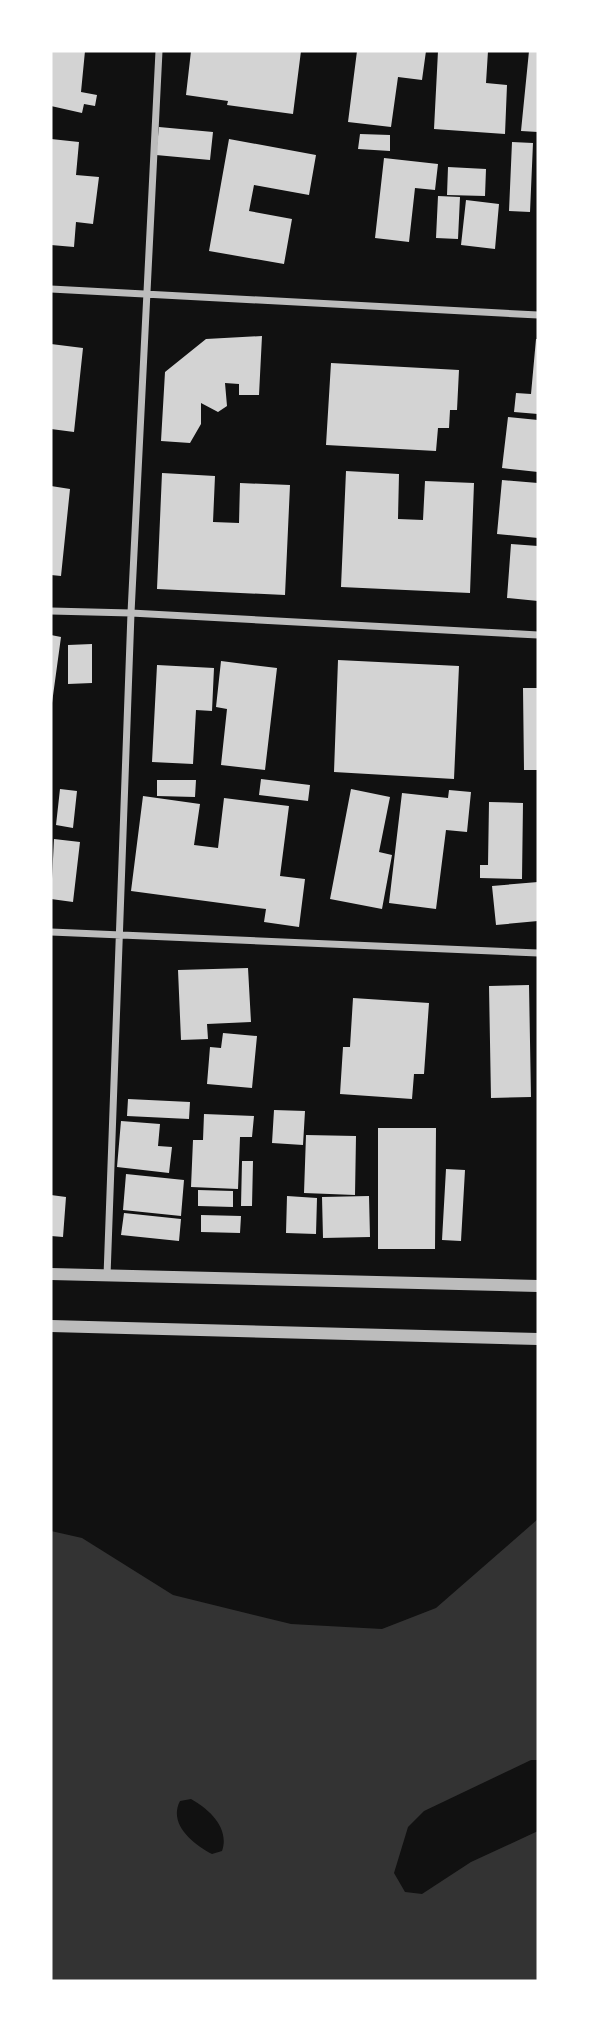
<svg xmlns="http://www.w3.org/2000/svg" width="589" height="2032" font-family="'Public Sans',sans-serif">
<style>
.water{fill:#333;fill-rule:evenodd}
.building{fill:#d3d3d3}
.lines{fill:none;stroke-linecap:round;stroke-linejoin:round}
.minor{stroke:#bcbcbc;stroke-width:7}
.tertiary{stroke:#bcbcbc;stroke-width:12}
</style>
<rect width="100%" height="100%" fill="#111"/>
<path class="water" d="M538 1519V1760H531L424 1811 408 1827 394 1873 405 1892 422 1894 471 1862 538 1831V1981H51V1531L82 1538 173 1595 291 1624 382 1629 436 1608ZM191 1799C209 1809 230 1828 222 1851L212 1854C193 1844 168 1824 180 1801Z"/>
<path class="building" d="M51 51H85L81 92 97 95 95 106 84 104 82 113 51 106Z
M191 51H301L293 114 227 105 228 101 186 95Z
M357 51H426L422 80 398 77 391 127 348 122Z
M438 51H488L486 83 507 85 505 134 434 129Z
M529 51H538V132L521 131Z
M159 127 213 132 210 160 156 155Z
M360 134 390 135V151L358 149Z
M51 139 79 142 76 175 99 177 93 224 76 222 74 247 51 245Z
M229 139 316 155 309 195 254 185 249 211 292 219 284 264 209 251Z
M512 142 533 143 530 212 509 211Z
M384 158 438 164 435 190 415 188 409 242 375 238Z
M448 167 486 169 485 196 447 195Z
M438 196 460 197 458 239 436 238Z
M466 200 499 204 495 249 461 245Z
M262 336 259 395H239V384L225 383 227 406 218 412 201 403V424L190 443 161 441 165 372 206 339Z
M536 339H538V414L514 412 516 393 531 394Z
M51 344 83 348 74 432 51 429Z
M331 363 459 370 457 410H450L449 428H438L436 451 326 445Z
M508 417 538 420V472L502 468Z
M346 471 399 474 398 519 423 520 425 481 474 483 470 593 341 587Z
M162 473 215 476 213 522 239 523 240 483 290 485 285 595 157 589Z
M502 480 538 483V538L497 534Z
M51 486 70 489 61 576 51 575Z
M511 544 538 546V601L507 598Z
M51 635 61 637 52 703H51Z
M92 644V683L68 684V645Z
M338 660 459 666 454 779 334 772Z
M221 661 277 668 265 770 221 765 227 709 216 707Z
M157 665 214 668 212 711 196 710 193 764 152 762Z
M523 688H538V770H524Z
M261 779 310 785 308 801 259 795Z
M157 780H196L195 797 157 796Z
M60 789 77 791 73 828 56 825Z
M351 789 390 797 379 852 392 855 382 909 330 899Z
M449 790 471 792 467 832 446 830 436 909 389 903 402 793 448 798Z
M143 796 200 804 194 845 218 848 224 798 289 806 280 876 305 879 299 927 264 922 266 909 131 891Z
M489 802 523 803 522 879 480 878V865H488Z
M54 839 80 842 73 902 51 899Z
M538 882V921L496 925 492 886Z
M248 968 251 1022 207 1024 208 1039 181 1040 178 970Z
M529 985 531 1097 491 1098 489 986Z
M353 998 429 1003 424 1074H414L412 1099 340 1094 343 1047H350Z
M223 1033 257 1036 252 1088 207 1084 210 1047 221 1048Z
M128 1099 190 1102 189 1119 127 1116Z
M274 1110 305 1111 303 1145 272 1143Z
M204 1114 254 1116 252 1137H240L238 1189 191 1187 193 1140H203Z
M121 1121 160 1124 158 1146 172 1147 169 1173 117 1167Z
M378 1128H436L435 1249H378Z
M306 1135 356 1136 355 1195 304 1193Z
M242 1161H253L252 1206H241Z
M446 1169 465 1170 461 1241 442 1240Z
M126 1174 184 1180 181 1216 123 1210Z
M198 1190 233 1191V1207L198 1206Z
M51 1195 66 1197 63 1237 51 1236Z
M287 1196 317 1198 316 1234 286 1233Z
M369 1196 370 1237 323 1238 322 1197Z
M124 1213 181 1219 179 1241 121 1235Z
M201 1215 241 1216 240 1233 201 1232Z"/>
<g class="lines">
<path class="minor" d="M51 289 538 315
M51 611 131 613 538 635
M51 932 538 953
M107 1276 131 613 159 51"/>
<path class="tertiary" d="M51 1274 538 1286
M51 1326 538 1339"/>
</g>
<rect width="589" height="2032" fill="none" stroke="#ffffff" stroke-width="105"/>
</svg>
